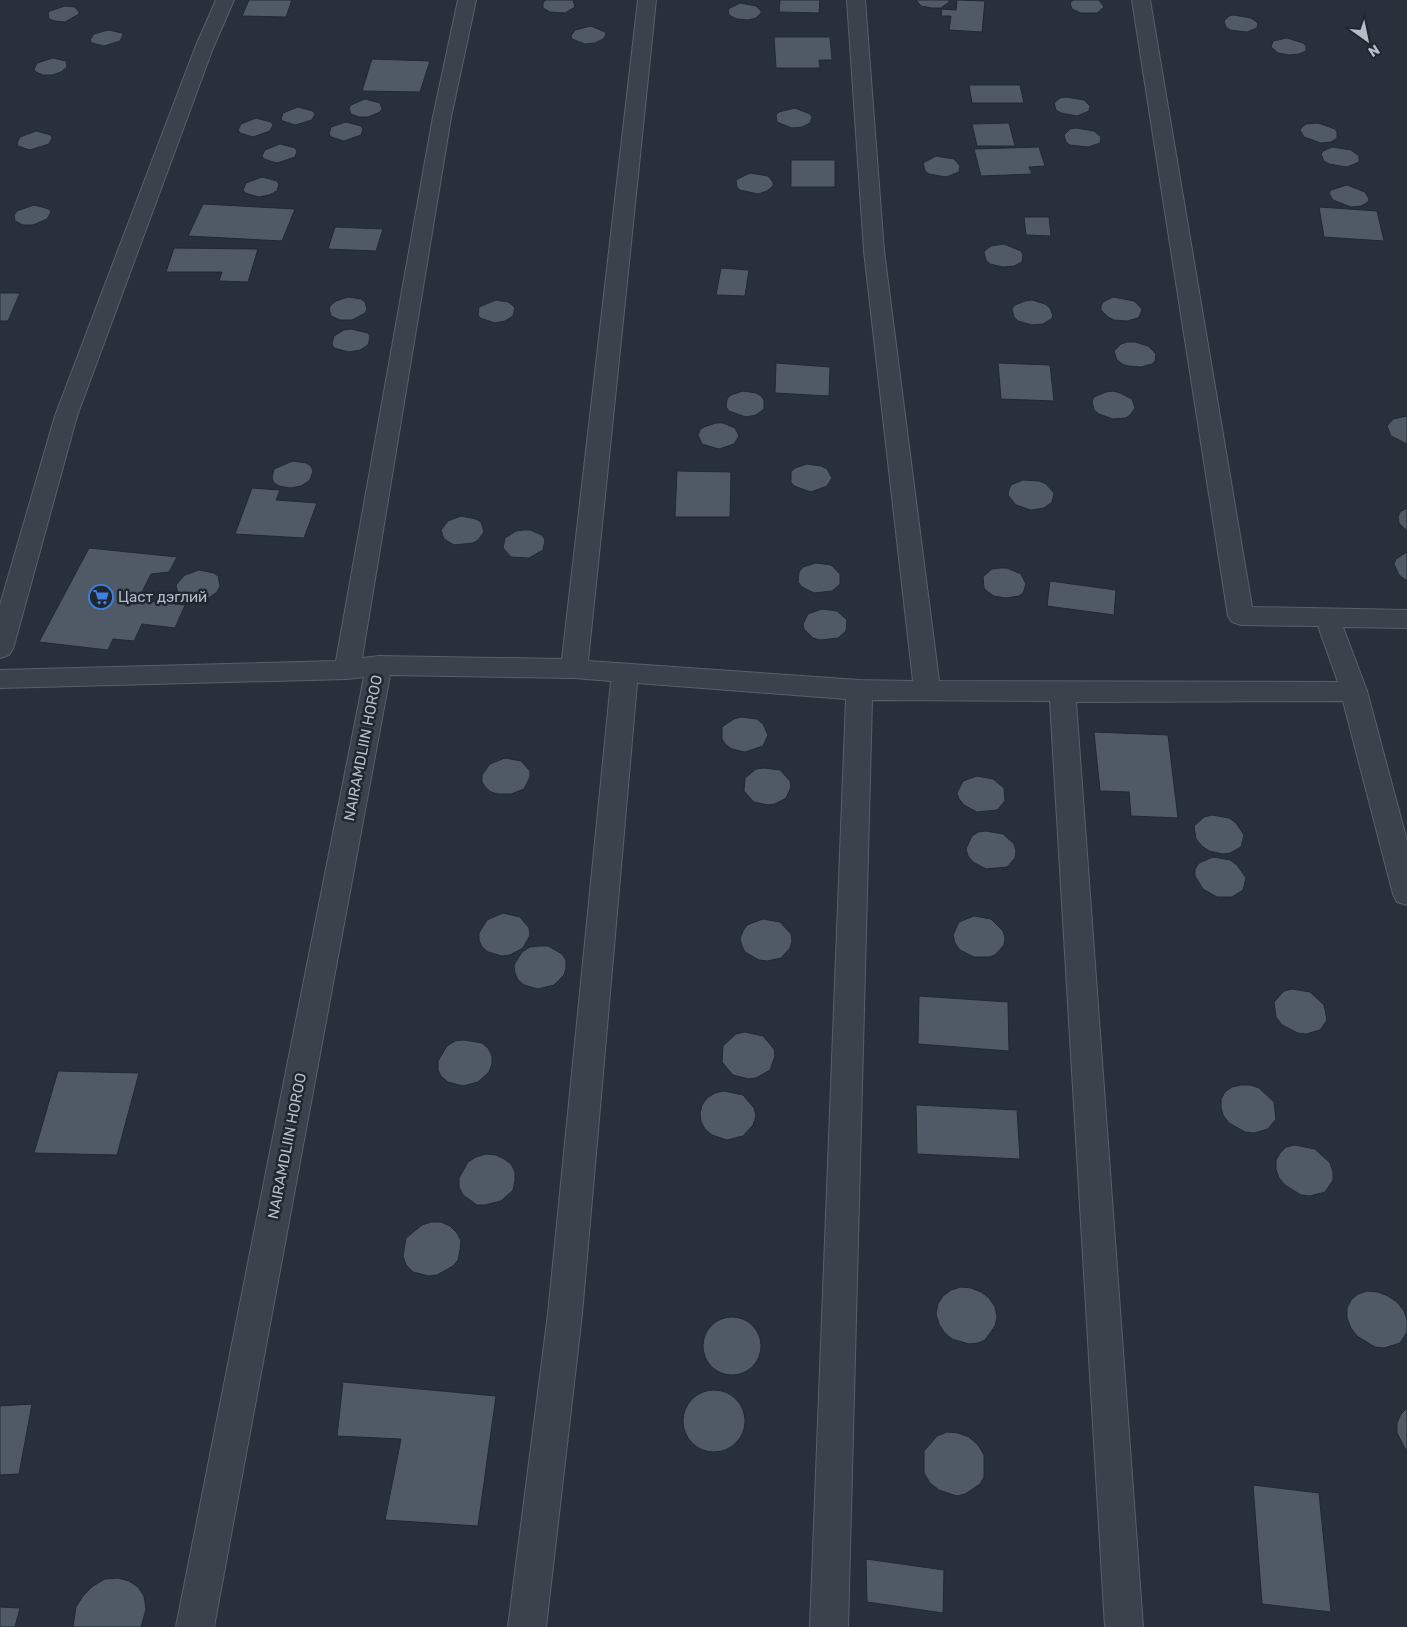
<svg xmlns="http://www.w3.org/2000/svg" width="1407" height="1627" font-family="Rubik,sans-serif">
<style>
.building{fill:#505a67;stroke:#212933}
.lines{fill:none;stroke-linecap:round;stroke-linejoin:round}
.minor-casing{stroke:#58606a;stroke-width:2}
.minor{fill:#3a424c;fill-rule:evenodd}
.labels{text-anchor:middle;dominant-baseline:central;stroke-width:5;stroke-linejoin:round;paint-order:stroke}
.poi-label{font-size:15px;fill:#b6bdc7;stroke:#1f2731;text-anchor:start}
.street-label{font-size:15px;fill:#b6bdc7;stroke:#1f2731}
</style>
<rect width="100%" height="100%" fill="#27303b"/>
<path class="building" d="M249 0H292L286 17 242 16Z
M546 0H573L575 7 565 13 550 12 543 8V3Z
M780 0H820L819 13 779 12Z
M916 0H949V2L941 8H932L921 6Z
M957 0 985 1 982 32 949 30 951 16H941L942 9 956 10Z
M1073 0H1099L1104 7 1097 13H1081L1072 9 1070 3Z
M740 3 756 6 761 11V13L756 18 748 20 737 19 729 15 728 9Z
M65 6 75 7 79 12V14L65 22 55 21 49 19 48 13 50 11Z
M1234 15 1251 18 1258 23 1257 28 1247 32 1230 30 1226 27 1224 21 1229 16Z
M591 26 605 32 606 35 603 39 595 43 585 44 572 39 571 36 575 30Z
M108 30 122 33 123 35 120 41 104 46 92 43 90 40 94 34Z
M774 37H830L832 60H819L820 68H776Z
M1287 38 1303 43 1306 46V51L1299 54 1290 55 1278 53 1271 47 1273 41Z
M53 58 66 61 67 67 61 72 52 75H43L36 72 34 69 37 63Z
M372 59 430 61 420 92 362 91Z
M969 85H1020L1024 103H972Z
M1066 97 1084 100 1090 106 1089 111 1077 116 1061 113 1056 110 1054 103 1060 98Z
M365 99 380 103 382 109 380 112 368 117H359L351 114 349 108 351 105Z
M298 107 313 111 315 114 312 120 295 125 283 121 281 119 283 113Z
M795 108 810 114 812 117 810 123 802 127 792 128 777 122 776 115 779 112Z
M256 118 271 122 273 125 270 131 253 137 240 133 238 130 241 124Z
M346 122 361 126 363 129 361 135 344 141 331 137 329 134 331 127Z
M1009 123 1015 146H977L972 124Z
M1318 123 1335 129 1337 132V138L1331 142 1321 143 1304 137 1300 130 1302 127 1306 124Z
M1076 128 1094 131 1101 137 1100 143 1088 147 1070 145 1066 142 1064 135 1070 129Z
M36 131 51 135 52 138 49 144 30 150 18 146 17 143 20 137Z
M280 144 295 148 297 151 295 157 277 163 264 159 262 156 265 150Z
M1039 147 1045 166 1029 167 1032 174 981 176 974 149Z
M1332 147 1351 150 1359 156V162L1347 167 1329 164 1324 161 1321 154 1323 151Z
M936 156 954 159 960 166 959 172 946 177 929 174 925 171 923 163Z
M791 160H835V187H791Z
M750 173 768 176 773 182V186L767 191 758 194 740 190 737 187 736 180Z
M262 177 277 181 279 184 277 191 269 195 259 197 245 193 243 190 246 183Z
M1347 185 1365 192 1369 199 1368 202 1361 206 1351 207 1333 200 1329 193 1331 190Z
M203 204 295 209 282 241 188 236Z
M34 205 49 209 51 212 47 219 33 225H23L15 221 14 215 17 211Z
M1319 207 1377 211 1384 241 1324 237Z
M1024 217H1049L1051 236 1026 235Z
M335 227 383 229 376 251 328 249Z
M1004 244 1021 251 1023 255 1022 262 1014 266 1003 267 990 264 986 260 984 252 987 249 991 246Z
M174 248 258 249 248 282 219 281 222 272H166Z
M721 268 749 270 745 296 716 295Z
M0 293H20L8 321H0Z
M348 297 361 299 365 302 367 309 365 313 352 320H340L331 316 329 308 332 304 336 301Z
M1113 297 1134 301 1142 309 1140 315 1138 318 1127 321 1114 320 1108 317 1101 310V306L1103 302Z
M496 300 508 302 512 305 515 308 513 316 505 321 495 323 480 318 478 315 479 307Z
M1032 300 1045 304 1050 308 1053 316 1051 319 1043 324 1032 325 1018 321 1014 317 1012 309 1015 305 1025 301Z
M351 329 368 333 370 337 368 345 360 350 349 352 334 348 332 344 334 336 344 330Z
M1127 342H1135L1148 346 1156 354 1155 361 1152 364 1141 367 1128 366 1122 364 1117 360 1114 351 1121 344Z
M776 363 830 367 829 396 775 393Z
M998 363 1050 365 1054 401 1001 399Z
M743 391 756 393 761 396 764 400V409L756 415 746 417 729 411 726 407 727 399 731 395Z
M1113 391 1120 393 1132 399 1135 408 1130 415 1126 418 1113 419 1099 414 1094 410 1092 401 1094 397 1106 392Z
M1407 416V444L1391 436 1387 426 1393 419Z
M716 423H723L735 428 739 436 734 444 719 449 702 444 698 435 700 430 704 427Z
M293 461 306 463 311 466 313 471 310 480 301 486 290 488 279 486 274 483 272 478 274 469Z
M807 464 821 466 827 469 832 478 827 486 811 492 794 486 791 482V472L795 468Z
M677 471 731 472 730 517H675Z
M1023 480 1039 481 1046 484 1054 493 1052 502 1044 508 1038 509 1031 510 1016 505 1008 495 1009 490 1011 485Z
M252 488 280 490 276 500 317 503 304 538 235 534Z
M1407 508V531L1399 523 1398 517 1400 512Z
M461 516 476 519 481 522 484 532 478 540 473 543 454 545 444 539 441 530 448 521Z
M523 530H530L542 535 545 540 543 550 529 558 511 557 503 548 505 538 516 531Z
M89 548 177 557 169 572 151 574 138 600 185 605 175 628 142 624 134 641 113 639 108 650 39 642Z
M1407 552V581L1399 575 1394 564 1396 559Z
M816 563 831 565 840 574V584L832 591 814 593 802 587 798 582 799 572 803 567Z
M1000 568H1007L1021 574 1026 584 1023 593 1019 596 1006 598 994 596 988 592 984 588 983 577 992 569Z
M199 570 214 573 218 576 220 586 217 592 207 599 194 601 183 598 178 595 176 585 185 575Z
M1050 581 1116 590 1114 615 1047 606Z
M822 609 837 611 847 620 846 631 838 638 820 640 813 638 804 629 803 624 808 614Z
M741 717 757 719 763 724 768 735 763 746 745 752 732 749 726 745 722 739V727L734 719Z
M1094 732 1168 735 1178 818 1131 816 1129 792 1100 791Z
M505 758 521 761 530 771V777L524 789 511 794H498L491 792 486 788 482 782V775L490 764Z
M764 768 780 770 790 781 791 787 786 798 775 804 768 805 754 802 744 791 745 778 756 769Z
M977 776 993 779 1004 788 1005 801 997 810 977 812 964 805 959 799 957 793 963 781Z
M1212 815 1229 818 1236 823 1244 835 1241 847 1230 853 1223 854 1209 851 1202 846 1196 839 1194 826 1204 817Z
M986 831 1003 834 1014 844 1016 851 1015 858 1007 867 986 869 973 862 968 856 966 849 972 836 978 832Z
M1213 857 1230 860 1237 865 1246 878 1243 890 1232 897H1217L1203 889 1195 876V869L1199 863Z
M503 913 520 917 529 928 530 935 523 948 510 955 502 956 488 952 482 947 479 940V933L487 920Z
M974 916 991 919 1003 931 1005 938 1004 945 995 955 989 957H974L960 950 955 943 953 935 959 922Z
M763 919 780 922 791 934 792 941 790 948 781 958 767 961 759 960 745 952 742 946 740 939 743 931 747 925Z
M539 946H548L562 954 566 960V968L564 975 554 985 538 989 524 985 518 980 515 973 514 965 522 952 530 947Z
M1292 989 1310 992 1324 1005 1327 1020 1320 1030 1306 1034 1298 1033 1282 1025 1276 1017 1274 1002 1284 991Z
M919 996 1008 1002 1009 1051 918 1044Z
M745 1032 763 1036 774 1049 775 1056 770 1070 756 1078 749 1079 733 1075 722 1062 723 1046 736 1034Z
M464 1040 482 1043 488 1048 492 1056V1064L489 1072 478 1082 463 1086 448 1082 441 1076 438 1070V1061L447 1046 455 1041Z
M58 1071 139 1073 117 1155 34 1153Z
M1241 1085H1250L1259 1088 1274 1102 1276 1119 1268 1129 1254 1133 1245 1132 1229 1123 1223 1115 1221 1107V1099L1225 1092 1232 1087Z
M724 1091 743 1095 754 1108 756 1116 753 1125 743 1136 727 1140 712 1135 705 1129 701 1122 700 1113 702 1105 707 1098 715 1093Z
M916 1105 1017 1110 1020 1159 917 1154Z
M1295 1145 1315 1149 1330 1163 1333 1172V1180L1325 1192 1310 1196 1301 1195 1285 1185 1279 1178 1276 1169V1160L1280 1153 1286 1147Z
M486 1154 496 1155 504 1159 511 1164 515 1172V1181L513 1190 501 1201 485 1205H477L463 1195 459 1187V1178L468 1162 476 1157Z
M431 1222H441L450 1226 457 1233 461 1241 460 1250 458 1260 453 1266 437 1275 429 1276 413 1272 406 1265 403 1256 406 1238 422 1225Z
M961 1287 971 1288 981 1292 989 1298 995 1307 997 1317 995 1326 985 1340 978 1343 969 1344 952 1339 944 1332 939 1324 936 1314 938 1304 943 1296 951 1290Z
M1367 1291 1378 1292 1388 1296 1397 1302 1404 1311 1407 1319V1332L1400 1343 1384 1348 1375 1347 1357 1336 1351 1328 1347 1318V1308L1351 1300 1358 1294Z
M703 1346a29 29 0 1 1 58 0a29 29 0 1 1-58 0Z
M343 1382 496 1396 478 1526 385 1520 401 1439 337 1436Z
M683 1421a31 31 0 1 1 62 0a31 31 0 1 1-62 0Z
M32 1404 19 1474 0 1475V1406Z
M1407 1408V1452L1397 1433V1423L1401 1414Z
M947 1432 958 1433 969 1437 978 1445 984 1455V1477L980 1484 965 1494 957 1496 939 1490 930 1483 924 1473V1451L937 1436Z
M1253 1485 1319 1493 1331 1612 1262 1604Z
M866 1559 944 1570 943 1613 867 1602Z
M118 1578 129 1581 138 1587 144 1596 146 1609 141 1627H73L76 1607 83 1596 93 1586 105 1579Z
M0 1607 20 1608 15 1627H0Z"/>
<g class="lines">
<defs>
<path id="minor" d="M216 0H234L213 48 77 416 13 649 9 655 0 658V605L55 416 195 48Z
M458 0H476L451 117 362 658 379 656 562 659 638 0H656L588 661 859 680 913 681 864 251 847 0H865L884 251 939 681 1338 682 1318 626 1241 625 1232 622 1228 616 1132 0H1150L1252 607 1407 610V628L1343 627 1367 691 1407 841V905L1397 902 1393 894 1343 701 1076 702 1143 1627H1105L1050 701 872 700 848 1627H810L846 699 637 683 582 1314 546 1627H508L548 1314 611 681 574 678 390 675 214 1627H176L364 677 347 679 0 688V670L336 661 433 117Z"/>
</defs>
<use href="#minor" class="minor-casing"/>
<use href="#minor" class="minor"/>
</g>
<defs>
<symbol id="supermarket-ring" viewBox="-11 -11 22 22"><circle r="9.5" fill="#1f2731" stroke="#3f7fe0" stroke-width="1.5"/><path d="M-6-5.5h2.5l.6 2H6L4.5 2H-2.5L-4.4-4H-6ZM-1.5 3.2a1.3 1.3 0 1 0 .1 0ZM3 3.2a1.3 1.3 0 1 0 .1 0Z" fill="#3f7fe0"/></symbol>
</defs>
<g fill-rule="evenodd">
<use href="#supermarket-ring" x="87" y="583" width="28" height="28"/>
</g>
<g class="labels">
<g class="poi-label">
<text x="118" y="597">Цаст дэглий</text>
</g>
<g class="street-label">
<text transform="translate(363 748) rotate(-79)">NAIRAMDLIIN HOROO</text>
<text transform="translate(287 1146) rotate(-79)">NAIRAMDLIIN HOROO</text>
</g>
</g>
<g transform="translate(1367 40) rotate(147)" stroke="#1f2731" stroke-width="4" paint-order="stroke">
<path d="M0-4L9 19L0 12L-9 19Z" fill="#b6bdc7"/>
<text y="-8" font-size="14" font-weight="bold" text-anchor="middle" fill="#b6bdc7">N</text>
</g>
</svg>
